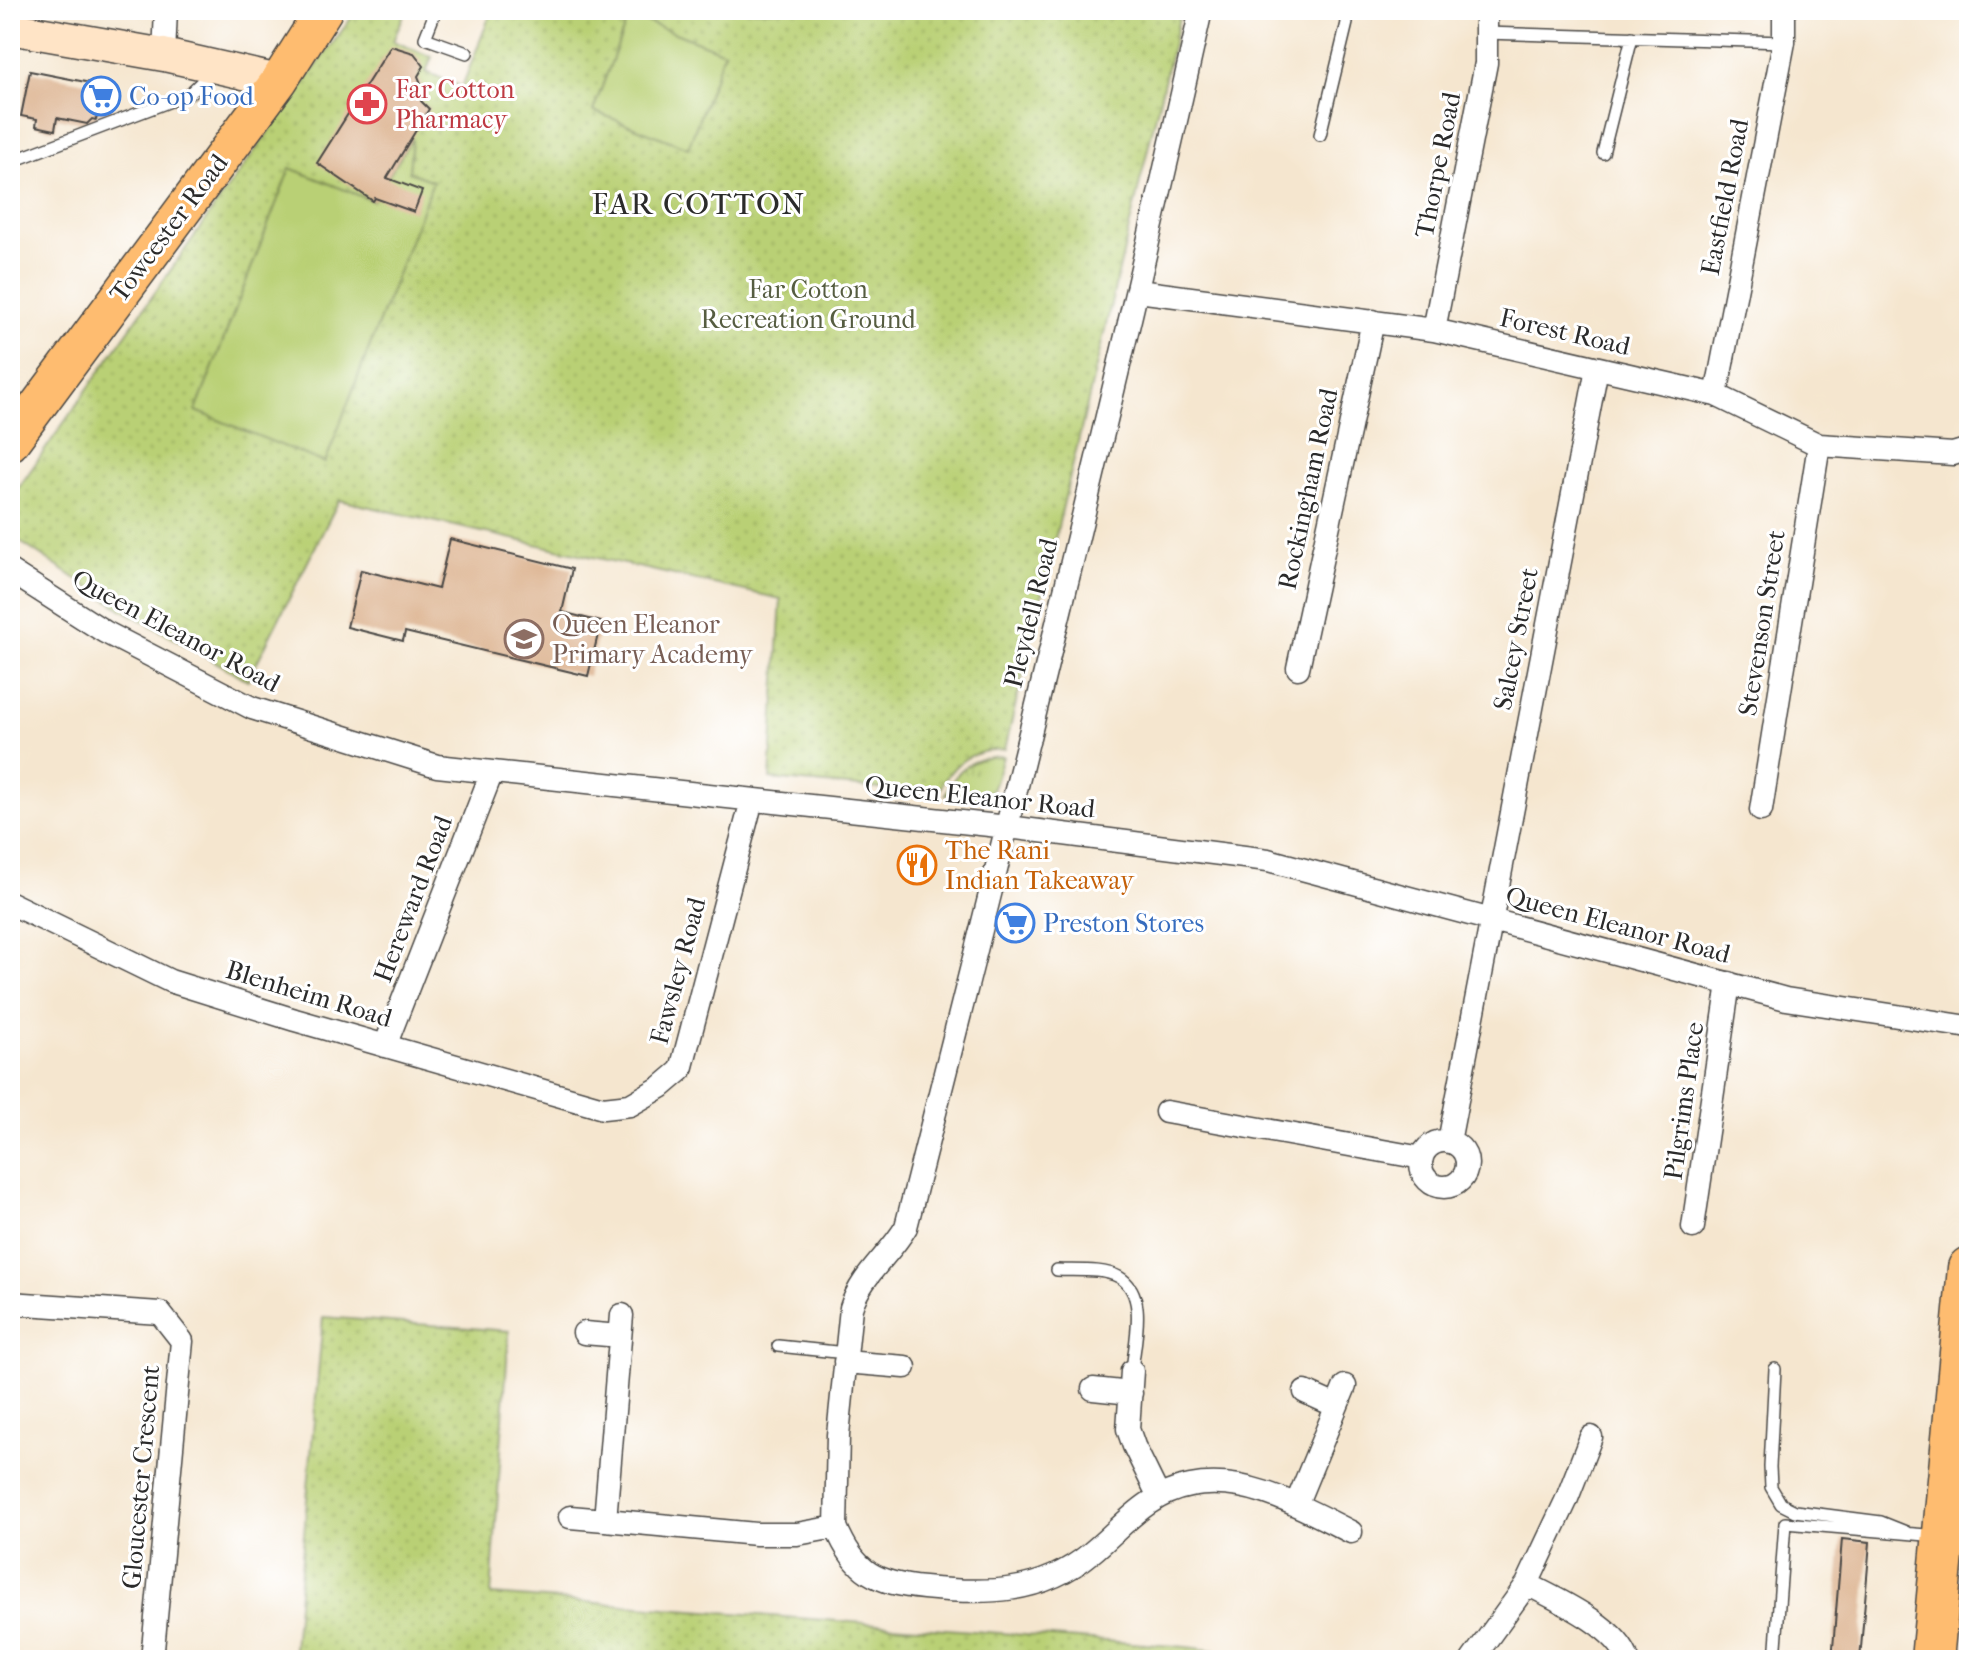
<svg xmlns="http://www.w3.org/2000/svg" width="1979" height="1670" font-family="'IM FELL French Canon',serif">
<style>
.grass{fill:url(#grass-tufts);stroke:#727e50;stroke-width:2}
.park{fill:url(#park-dots);stroke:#727e50;stroke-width:2}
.pitch{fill:#b9d074;stroke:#727e50;stroke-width:2}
.building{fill:#daae88}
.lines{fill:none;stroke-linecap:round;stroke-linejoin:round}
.lane-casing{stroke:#494744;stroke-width:14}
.street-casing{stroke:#494744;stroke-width:25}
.secondary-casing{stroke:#494744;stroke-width:35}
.primary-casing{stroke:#494744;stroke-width:39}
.highway-casing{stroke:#494744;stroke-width:45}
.lane{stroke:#fff;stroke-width:11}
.street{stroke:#fff;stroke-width:22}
.secondary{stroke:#ffe4c6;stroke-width:32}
.primary{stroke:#febc70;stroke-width:36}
.highway{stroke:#febc70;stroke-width:42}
.labels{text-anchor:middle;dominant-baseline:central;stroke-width:6;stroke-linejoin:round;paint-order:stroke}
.health-label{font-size:26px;fill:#be3a42;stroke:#fff;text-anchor:start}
.shop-label{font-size:26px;fill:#366cbe;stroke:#fff;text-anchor:start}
.street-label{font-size:26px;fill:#2b2b2b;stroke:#fff}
.park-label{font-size:26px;fill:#565d41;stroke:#fff}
.education-label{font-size:26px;fill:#785e54;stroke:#fff;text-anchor:start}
.food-label{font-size:26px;fill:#c56008;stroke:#fff;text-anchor:start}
.quarter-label{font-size:30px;letter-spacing:2px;fill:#2b2b2b;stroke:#fff}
</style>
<defs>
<pattern id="grass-tufts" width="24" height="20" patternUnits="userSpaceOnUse" patternTransform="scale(2)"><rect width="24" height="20" fill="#b9d074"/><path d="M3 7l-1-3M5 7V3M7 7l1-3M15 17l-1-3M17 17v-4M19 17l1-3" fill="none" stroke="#9fb365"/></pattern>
<pattern id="park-dots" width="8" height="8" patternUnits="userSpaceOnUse" patternTransform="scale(2)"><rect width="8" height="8" fill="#b9d074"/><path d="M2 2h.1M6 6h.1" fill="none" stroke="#9fb365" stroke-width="1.8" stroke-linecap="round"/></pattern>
</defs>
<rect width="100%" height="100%" fill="#fff"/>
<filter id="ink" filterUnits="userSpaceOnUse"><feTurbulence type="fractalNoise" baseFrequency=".0125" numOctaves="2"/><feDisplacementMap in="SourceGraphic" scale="16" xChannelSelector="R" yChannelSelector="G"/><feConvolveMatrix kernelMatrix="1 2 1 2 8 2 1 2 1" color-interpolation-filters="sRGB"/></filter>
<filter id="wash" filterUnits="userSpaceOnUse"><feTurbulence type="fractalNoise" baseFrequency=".006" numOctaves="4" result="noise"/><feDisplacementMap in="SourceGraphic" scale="32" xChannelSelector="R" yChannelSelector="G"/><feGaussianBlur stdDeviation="1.8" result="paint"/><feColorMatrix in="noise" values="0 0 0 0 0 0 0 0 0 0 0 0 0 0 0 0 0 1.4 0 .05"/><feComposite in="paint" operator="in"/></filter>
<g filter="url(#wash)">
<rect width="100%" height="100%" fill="#f5e6cf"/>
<path class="grass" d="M1003 756C989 803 993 801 945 795 957 767 972 757 1003 756Z"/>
<path class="park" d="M357 10H406L393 41 432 57 426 72 462 87 492 10H1181L1005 749C971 750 950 763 938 794L770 779 781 599 339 500 248 680 123 610 10 535V500L228 188Z
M323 1317 509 1331 491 1595 1186 1647 1288 1660H293Z"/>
<path class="pitch" d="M629 15 724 52 688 148 593 111Z
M412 138 409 172 433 181 325 463 196 411 290 168 373 201Z"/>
<g id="blocks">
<path class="building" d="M391 46 414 53 424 66 418 76 422 86 421 101 429 109 387 178 422 191 414 212 375 198 373 201 317 163Z
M30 71 116 88 111 113H98L96 120 92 119 87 124 57 118 55 130 36 126 37 119 21 116Z
M450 539 572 569 562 612 601 622 588 676 405 632 403 641 347 627 361 570 438 589Z
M1842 1539 1870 1542 1860 1660H1832Z"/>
</g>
</g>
<g filter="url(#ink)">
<use href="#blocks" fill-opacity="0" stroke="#494744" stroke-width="2"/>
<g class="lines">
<defs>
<path id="lane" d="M436 10 425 38 467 53
M1485 33 1784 42
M1320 135 1347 23 1345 10
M1603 153 1632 37
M10 162 189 94 212 72
M1057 1270C1075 1271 1103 1268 1119 1277 1149 1294 1134 1343 1132 1371
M778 1346 846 1353
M1775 1369 1770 1467 1771 1487 1781 1504 1795 1511 1881 1522 1906 1532
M1775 1660 1785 1523 1938 1536"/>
<path id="street" d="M164 55 166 10
M1138 291 1434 330 1716 395 1819 445 1953 454 1969 449
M1434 330 1486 63V10
M1716 395 1784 42V10
M10 571 105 632 252 708 437 766 1008 827 1268 860 1786 999 1969 1027
M1298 668 1373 321
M1761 810 1819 445
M10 903 170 981 295 1020 603 1108 630 1105 661 1087 681 1070 752 800
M385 1046 492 772
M1166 1112 1422 1158
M1421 1164a23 23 0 1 1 46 0a23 23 0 1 1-46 0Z
M1449 1142 1597 368
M1693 1227 1729 983
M10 1303 160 1313 182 1341 152 1660
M622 1315 605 1520 756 1534H797L836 1527C855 1573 876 1583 924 1588 984 1594 1041 1595 1091 1553 1123 1527 1146 1494 1190 1486 1248 1475 1301 1507 1351 1532
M584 1333 620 1336
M845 1362 905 1367
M1132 1371 1128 1429 1134 1446 1159 1497
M1093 1389 1131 1393
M1305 1392 1336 1406
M1296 1505 1345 1386
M570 1517 605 1520
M836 1527 838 1435 851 1308C861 1275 890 1255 906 1227 1009 822 1110 417 1201 10
M1527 1584C1556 1599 1618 1627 1628 1660
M1472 1660 1527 1584 1566 1501 1591 1437"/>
<path id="secondary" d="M10 28 164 55 279 81"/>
<path id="primary" d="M10 443 279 81 324 10"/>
<path id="highway" d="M1932 1660 1969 1268"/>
</defs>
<use href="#lane" class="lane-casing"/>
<use href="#street" class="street-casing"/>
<use href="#secondary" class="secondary-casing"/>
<use href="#primary" class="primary-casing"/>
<use href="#highway" class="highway-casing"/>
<use href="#lane" class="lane"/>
<use href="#street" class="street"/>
<use href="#secondary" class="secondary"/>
<use href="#primary" class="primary"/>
<use href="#highway" class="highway"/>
</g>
</g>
<defs>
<symbol id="supermarket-ring" viewBox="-11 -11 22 22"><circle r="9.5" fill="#fff" stroke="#3f7fe0" stroke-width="1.5"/><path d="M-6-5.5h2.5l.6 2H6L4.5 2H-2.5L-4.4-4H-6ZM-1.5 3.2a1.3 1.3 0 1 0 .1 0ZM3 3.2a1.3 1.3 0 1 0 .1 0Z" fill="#3f7fe0"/></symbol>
<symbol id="pharmacy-ring" viewBox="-11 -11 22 22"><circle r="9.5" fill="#fff" stroke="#e0444e" stroke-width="1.5"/><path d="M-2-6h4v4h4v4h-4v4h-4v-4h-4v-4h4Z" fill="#e0444e"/></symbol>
<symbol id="school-ring" viewBox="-11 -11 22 22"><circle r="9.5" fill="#fff" stroke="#8d6e63" stroke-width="1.5"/><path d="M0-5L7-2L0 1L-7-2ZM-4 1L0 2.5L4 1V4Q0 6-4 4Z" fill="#8d6e63"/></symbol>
<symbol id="restaurant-ring" viewBox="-11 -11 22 22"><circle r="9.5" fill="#fff" stroke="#e8710a" stroke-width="1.5"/><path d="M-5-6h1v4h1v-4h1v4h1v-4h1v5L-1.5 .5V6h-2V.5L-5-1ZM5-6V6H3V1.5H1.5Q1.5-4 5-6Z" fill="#e8710a"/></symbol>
</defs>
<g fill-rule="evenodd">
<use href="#supermarket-ring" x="79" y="74" width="44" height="44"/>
<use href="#pharmacy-ring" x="345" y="82" width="44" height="44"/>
<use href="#school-ring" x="502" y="617" width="44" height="44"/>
<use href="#restaurant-ring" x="895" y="843" width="44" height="44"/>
<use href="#supermarket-ring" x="993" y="901" width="44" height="44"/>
</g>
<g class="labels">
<g class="health-label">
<text x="395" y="89">Far Cotton<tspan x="395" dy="30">Pharmacy</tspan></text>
</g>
<g class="shop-label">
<text x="129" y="96">Co-op Food</text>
<text x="1043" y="923">Preston Stores</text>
</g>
<g class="street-label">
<text transform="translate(1438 165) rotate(-79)">Thorpe Road</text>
<text transform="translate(1725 197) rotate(-79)">Eastfield Road</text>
<text transform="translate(169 228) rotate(-53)">Towcester Road</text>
<text transform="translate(1565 332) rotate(13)">Forest Road</text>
<text transform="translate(1308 489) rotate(-78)">Rockingham Road</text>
<text transform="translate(1031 613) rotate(-76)">Pleydell Road</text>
<text transform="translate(1762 623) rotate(-81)">Stevenson Street</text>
<text transform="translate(176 631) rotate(28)">Queen Eleanor Road</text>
<text transform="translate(1516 639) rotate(-79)">Salcey Street</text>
<text transform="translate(980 797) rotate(6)">Queen Eleanor Road</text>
<text transform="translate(413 899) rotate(-69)">Hereward Road</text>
<text transform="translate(1618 925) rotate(15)">Queen Eleanor Road</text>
<text transform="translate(678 971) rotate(-75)">Fawsley Road</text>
<text transform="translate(309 994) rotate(17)">Blenheim Road</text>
<text transform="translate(1684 1101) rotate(-82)">Pilgrims Place</text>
<text transform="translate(141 1477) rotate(-85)">Gloucester Crescent</text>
</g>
<g class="park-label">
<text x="808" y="289">Far Cotton<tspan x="808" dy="30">Recreation Ground</tspan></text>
</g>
<g class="education-label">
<text x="552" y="624">Queen Eleanor<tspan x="552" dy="30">Primary Academy</tspan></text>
</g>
<g class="food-label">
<text x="945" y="850">The Rani<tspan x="945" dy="30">Indian Takeaway</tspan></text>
</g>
<g class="quarter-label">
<text x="699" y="204">FAR COTTON</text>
</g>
</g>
<rect width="1979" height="1670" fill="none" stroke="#fff" stroke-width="40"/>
</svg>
